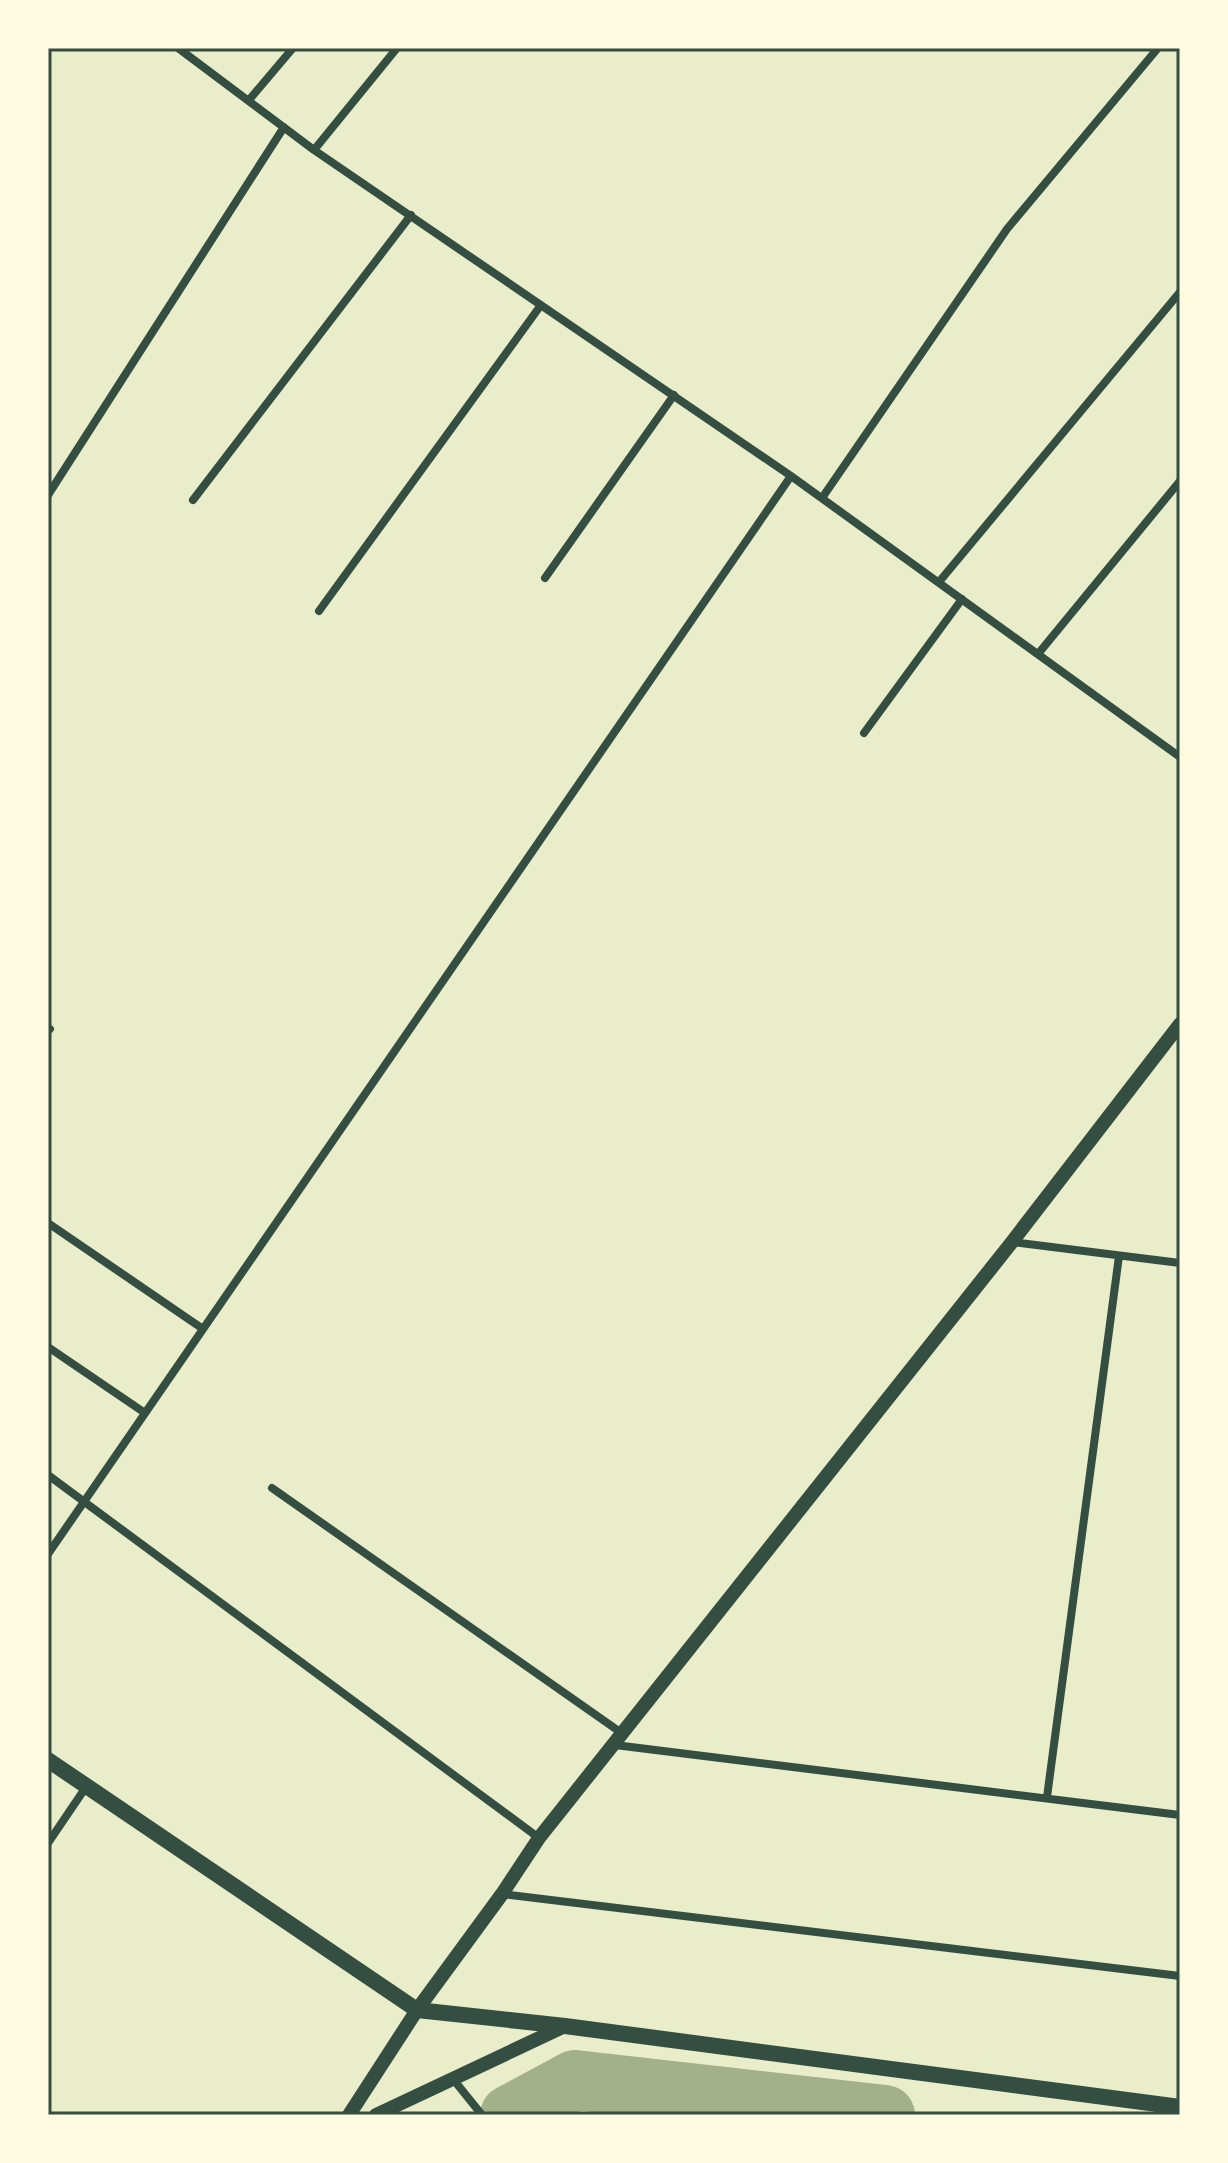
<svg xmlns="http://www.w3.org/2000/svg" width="1228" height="2163" font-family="'IBM Plex Serif',serif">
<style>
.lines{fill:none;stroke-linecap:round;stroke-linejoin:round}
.river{stroke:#a3b18a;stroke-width:60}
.minor{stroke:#344e41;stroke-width:8}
.tertiary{stroke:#344e41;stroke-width:14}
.secondary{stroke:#344e41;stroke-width:16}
.neatline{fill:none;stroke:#344e41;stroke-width:3}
</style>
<rect width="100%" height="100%" fill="#e9edc9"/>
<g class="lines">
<path class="river" d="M510 2115 575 2080 885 2115"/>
<path class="minor" d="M178 48 314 150 791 476 1180 757
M249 100 293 48
M314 150 397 48
M48 495 284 127
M822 498 1007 229 1158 48
M193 500 411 215
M545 578 674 395
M939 582 1180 292
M319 611 541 305
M1038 654 1180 481
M864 733 962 599
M48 1028 50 1029
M48 1223 203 1329
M1012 1242 1180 1263
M48 1347 145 1413
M48 1475 539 1838
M272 1488 623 1734
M48 1554 791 476
M615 1745 1180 1815
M1047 1797 1119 1256
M48 1843 86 1787
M502 1894 1180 1976
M453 2079 482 2115"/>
<path class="tertiary" d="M349 2115 417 2010 502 1894 539 1838 1012 1242 1180 1024
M376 2115 565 2026"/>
<path class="secondary" d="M48 1760 417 2010 565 2026 1180 2107"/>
</g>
<rect width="1228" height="2163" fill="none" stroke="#fefae0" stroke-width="100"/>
<rect x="50" y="50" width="1128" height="2063" class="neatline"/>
</svg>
